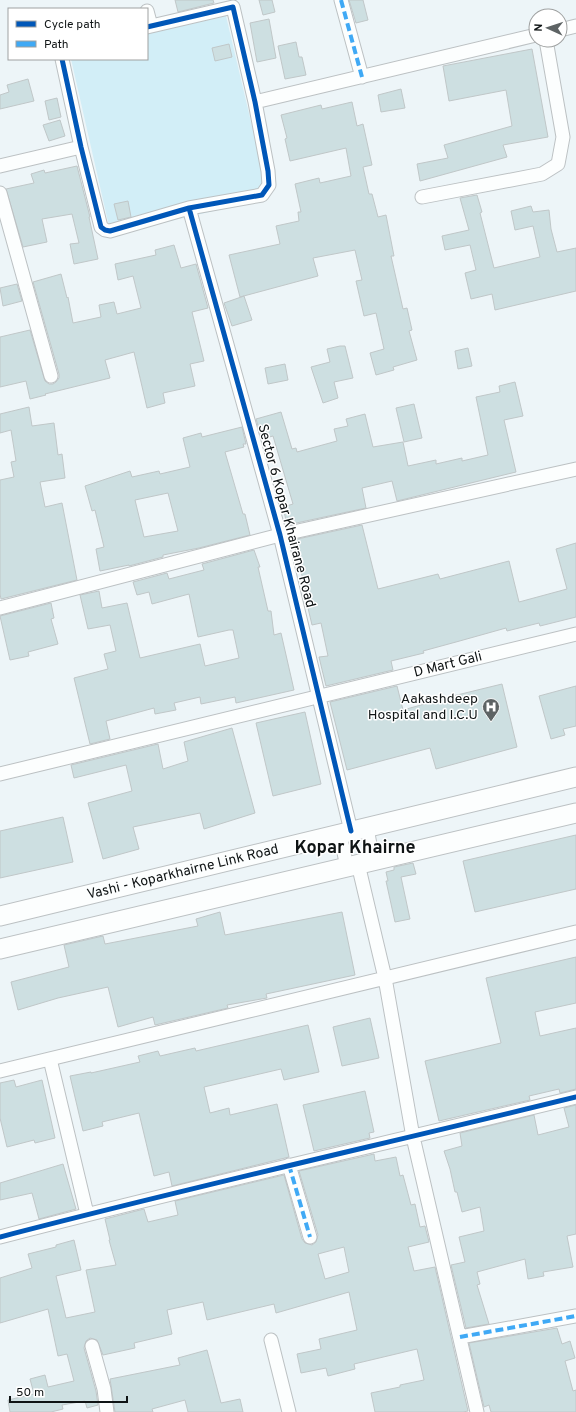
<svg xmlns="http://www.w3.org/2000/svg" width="576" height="1412" font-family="Overpass,sans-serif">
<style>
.green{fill:#d2eef7}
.building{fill:#cddfe1;stroke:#c0c7c8;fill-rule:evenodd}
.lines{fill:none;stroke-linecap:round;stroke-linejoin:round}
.minor-casing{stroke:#bcc1c3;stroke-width:15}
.secondary-casing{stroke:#bcc1c3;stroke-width:21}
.minor{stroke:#fcfefe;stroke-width:13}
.secondary{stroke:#fcfefe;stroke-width:19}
.quiet{stroke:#3fa9f5;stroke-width:4;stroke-dasharray:8 4;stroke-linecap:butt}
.cycleway-casing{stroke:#fff;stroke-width:8}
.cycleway{stroke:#0057b8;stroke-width:5}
.labels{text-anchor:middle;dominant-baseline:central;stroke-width:3;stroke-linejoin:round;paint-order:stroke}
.street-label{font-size:14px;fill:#0f1415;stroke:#fff}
.poi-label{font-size:14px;fill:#0f1415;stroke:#fff;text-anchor:end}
.district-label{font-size:18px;font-weight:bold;fill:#0f1415;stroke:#fff}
</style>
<rect width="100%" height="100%" fill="#edf5f8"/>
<path class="green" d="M226 16 269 198 111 235 71 59H147V34Z"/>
<path class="building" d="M175 0H213L214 3 178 12Z
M259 0H272L275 12 263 15Z
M349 0H363L368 20 356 23Z
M269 19 276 58 257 62 250 23Z
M296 42 299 57H302L306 75 285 79 278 46Z
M229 44 232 57 215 61 212 48Z
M532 49 548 137 503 145 507 157 420 181 417 164 448 158 444 145 512 126 506 90 449 101 443 66Z
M28 79 34 101 0 109V95L9 92 7 85Z
M401 89 405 108 381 112 378 95Z
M57 98 61 117 49 120 45 101Z
M352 102 357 126 363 124 372 165 363 167 369 194H372L378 217 386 215 394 256H391L403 309 407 308 412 330 409 331 417 360 393 367 394 370 376 375 370 353 384 349 376 313 364 316 356 281 362 280 355 250 313 258 318 276 240 297 229 255 280 244 276 226 299 221 298 212H301L295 184 319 178 320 183 351 176 346 148 290 161 285 139 287 138 281 115 321 105 322 109Z
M60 120 65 136 49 141 43 125Z
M77 166 90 217H89L98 259 74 264 70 244 79 243 72 214 42 219 47 242 23 247 6 189 34 183 31 174 44 170 45 173Z
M477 195 482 212 480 213 494 268 540 257 533 226 515 230 511 211 531 206 533 212 549 210 551 229 557 252 576 248V291L495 310 492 294 471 299 465 273 476 270 470 245 445 250 442 236 469 230 460 198Z
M128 201 131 217 118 220 114 204Z
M174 245 181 268 196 264 208 308 192 312 204 361 190 364 195 386 163 393 165 403 147 408 134 352 105 360 110 378 45 394 46 395 30 399 26 381 0 387V337L30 330 45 381 49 384H53L56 382 59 378V374L33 282 61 274 67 298 68 297 73 323 101 317 99 305 114 302 117 314 141 308 133 276 118 280 115 264 156 255 155 250Z
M17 284 22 301 3 306 0 288Z
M244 296 252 320 232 326 224 303Z
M340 346H345L353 378 334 382 338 398 323 403 311 367 330 362 327 349Z
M468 348 472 366 458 369 455 351Z
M285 364 288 380 268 384 265 368Z
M515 382 523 416 504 420 516 472 397 501 392 481 362 488 366 508 287 525 283 507 293 504 273 436 262 439 256 419 281 412 292 449 296 448 297 452 337 441 334 429 348 426 346 419 365 414 373 447 403 442 408 466 436 460V464L462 458V461L488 455 476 397 500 392 499 386Z
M414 404 422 438 404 442 396 408Z
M29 407 32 426 54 423 58 455 62 454 65 478 40 482 45 507 62 503 77 580 1 599 0 594V480L14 477 11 462 16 461 11 430 0 433V414Z
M242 427 246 444H243L244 447 225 452 243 514H245L250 535 199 548 163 555V557L129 566V565L100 571 96 549 104 547 95 510 92 511 85 486 130 471 132 477 159 471 160 474 190 467 183 438 201 433 202 437ZM168 493 178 531 144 537 135 500Z
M362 525 378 589 438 574 440 579 509 561 519 602 567 589 556 549 576 543V617L540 626 539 623 507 631 506 628 456 642 423 651 424 653 391 661 393 670 326 686 319 657 328 656 321 623 312 625 308 608 310 607 293 540Z
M254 550 260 567H258L268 611H271L274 635 281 633 294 690 236 703 235 697 201 704 200 697 174 703 176 710 155 714 154 708 106 721 110 739 90 744 74 678 108 669 104 654 116 651 110 625 88 629 80 595 99 591 102 608 127 603 140 658 200 644 205 666 239 658 233 630H229L198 637 189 594 152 604 149 592 137 595 133 582 167 573 169 579 204 570 202 564Z
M51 603 54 618 51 619 58 644 28 652 29 656 10 660 0 616Z
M502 684 517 747 436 769 430 748 347 770 330 702 397 686 403 710 457 695Z
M576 686V726L563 729 565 735 551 739 539 696Z
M305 712 321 784 273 796 256 723Z
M232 728 255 813 204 829 200 813 133 827 139 849 103 859 88 803 132 791 126 765 74 778 71 765 158 744 163 769 188 761 184 742Z
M63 817 73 862 0 878V831Z
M576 835V889L475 912 463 861Z
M413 863 416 874 401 877 410 919 395 922 386 881H388L386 872 394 870V867Z
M220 912 225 935 342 912 355 975 266 994 267 998 227 1005 228 1008 155 1025 153 1017 118 1027 108 987 58 998 18 1010 11 982 69 967 64 945 103 936 105 944 198 926 196 919Z
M576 957V1003L535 1012 540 1036 576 1028V1089L560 1093 559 1089 529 1096 530 1100 439 1121 425 1061 501 1043 486 978Z
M370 1018 379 1058 342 1066 333 1027Z
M308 1025 319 1072 284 1080 281 1069 204 1087 210 1113 229 1108 230 1115 277 1104 289 1157 172 1186 169 1172 154 1176 139 1113 102 1122 103 1126 83 1131 70 1076 91 1072V1073L140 1062 138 1056 158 1051 160 1056 195 1048 196 1051Z
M14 1080 16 1087 42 1080 55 1138 35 1143 34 1140 7 1147 0 1118V1083Z
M365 1091 374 1132 369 1133 370 1138 314 1151 303 1105Z
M576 1105V1234L567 1236 573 1267 543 1272 544 1276 528 1279 525 1259 477 1272 480 1284 477 1285 489 1324 466 1328 451 1265 465 1262 459 1237 484 1231 480 1207 462 1212 457 1192H455L450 1169 444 1151 462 1146 460 1133 534 1115 538 1135 569 1127 564 1108Z
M374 1154 375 1161 396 1157 400 1176 403 1175 411 1205 415 1204 420 1227 425 1226 429 1242 408 1247 414 1271 435 1267 468 1411 463 1412H375L371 1393 400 1387V1385L424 1380 417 1349 354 1364 355 1369 328 1376 326 1368 301 1373 297 1354 321 1349 319 1339 357 1330 349 1292 276 1313 274 1304 207 1320 203 1302 167 1310 172 1334 134 1343 135 1348 103 1355 97 1340 90 1338 86 1341 84 1348 96 1391 98 1405 87 1408 85 1401 62 1405 63 1409 51 1412H10L8 1400 34 1394 30 1379 45 1375 48 1387 74 1381 67 1354 58 1356 48 1309 0 1323V1278L32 1268 28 1254 56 1247V1245L74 1240 81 1270 56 1276 66 1318 95 1312 86 1270 116 1265 109 1240H110L105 1219 144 1209 148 1222 178 1215 175 1201 284 1175 302 1239 305 1243 312 1245 316 1242 318 1235 299 1171ZM344 1247 349 1272 325 1279 318 1254Z
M63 1164 76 1209 39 1219 32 1193 0 1200V1183Z
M557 1328 562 1344 570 1341 575 1358 565 1361 573 1391 576 1390V1412H491L489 1405 484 1407 469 1343Z
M207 1350 221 1403 240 1399 243 1412H188L185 1400 152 1409 153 1412H115L110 1379 180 1365 178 1358Z"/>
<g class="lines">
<defs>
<path id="minor" d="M341 0 362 77
M147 11 151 26
M560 30 576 26
M62 59 81 147 101 227 105 230 110 231 189 208 262 195 269 185 268 171 255 102 233 7 147 27
M255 102 536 35
M0 166 81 147
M0 193 51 376
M422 197 542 174 558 164 563 137 546 40
M189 208 280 535 351 831
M0 608 280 535 576 469
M0 774 576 634
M367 828 373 861
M340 834 347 867
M358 864 385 978 413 1137 477 1412
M50 1059 87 1214
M0 1071 576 932
M289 1165 310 1237
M0 1237C191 1187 384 1144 576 1097
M460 1337 576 1316
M271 1340 289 1412
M92 1346 104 1389 107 1412"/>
<g id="secondary">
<path id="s1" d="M0 916 576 777"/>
<path d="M0 949 576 813"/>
</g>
</defs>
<use href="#minor" class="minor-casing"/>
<use href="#secondary" class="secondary-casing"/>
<use href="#minor" class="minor"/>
<use href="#secondary" class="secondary"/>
<path class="quiet" d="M341 0 362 77
M289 1165 310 1237
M460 1337 576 1316"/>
<defs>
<path id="cycleway" d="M62 59 81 147 101 227 105 230 110 231 189 208 262 195 269 185 268 171 255 102 233 7 147 27
M189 208 280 535 351 831
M0 1237C191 1187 384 1144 576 1097"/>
</defs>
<use href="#cycleway" class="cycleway-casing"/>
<use href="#cycleway" class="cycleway"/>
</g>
<defs>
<symbol id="hospital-pin" viewBox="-11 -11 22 30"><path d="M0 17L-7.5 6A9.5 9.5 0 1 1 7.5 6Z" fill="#5d6364" stroke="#fff"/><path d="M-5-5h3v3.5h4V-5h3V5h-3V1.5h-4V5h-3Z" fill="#fff"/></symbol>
</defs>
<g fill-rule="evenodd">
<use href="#hospital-pin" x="481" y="697" width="20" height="27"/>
</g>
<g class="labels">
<g class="street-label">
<text transform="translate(286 516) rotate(75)">Sector 6 Kopar Khairane Road</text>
<text transform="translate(448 665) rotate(-14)">D Mart Gali</text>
<text stroke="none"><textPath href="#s1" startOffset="188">Vashi - Koparkhairne Link Road</textPath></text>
</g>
<g class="poi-label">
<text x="478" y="699">Aakashdeep<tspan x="478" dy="16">Hospital and I.C.U</tspan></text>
</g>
<g class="district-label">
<text x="355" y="848">Kopar Khairne</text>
</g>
</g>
<rect x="8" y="8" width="140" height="52" fill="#ffffff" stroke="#9fa1a1"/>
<rect x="16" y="21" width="20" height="6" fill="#0057b8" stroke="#9fa1a1"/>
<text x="44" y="28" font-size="12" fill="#0f1415">Cycle path</text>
<rect x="16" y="41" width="20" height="6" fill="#3fa9f5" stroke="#9fa1a1"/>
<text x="44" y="48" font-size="12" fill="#0f1415">Path</text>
<g transform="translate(548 28) rotate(273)"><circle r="19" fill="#ffffff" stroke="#9fa1a1"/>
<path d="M0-3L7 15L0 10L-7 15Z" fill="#5d6364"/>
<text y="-6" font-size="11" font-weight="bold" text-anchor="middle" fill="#0f1415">N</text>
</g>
<path d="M10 1396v6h117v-6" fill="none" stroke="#0f1415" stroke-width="2"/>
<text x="16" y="1396" font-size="12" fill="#0f1415" stroke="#ffffff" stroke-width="3" paint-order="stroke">50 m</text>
</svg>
